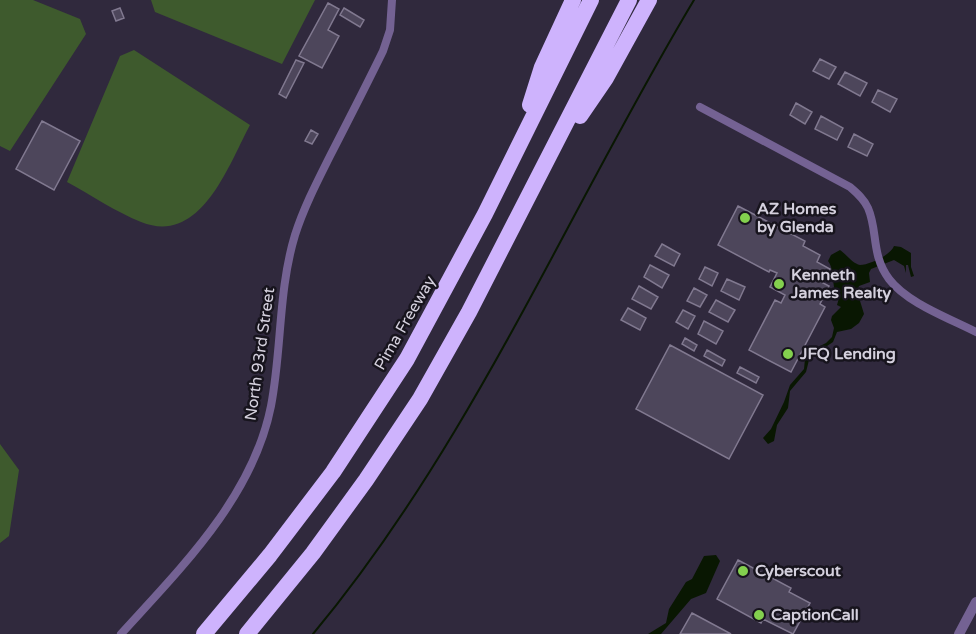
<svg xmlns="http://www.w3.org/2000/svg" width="976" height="634" font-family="'Varela Round',sans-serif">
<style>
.green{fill:#3e5a2d}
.water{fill:#091702}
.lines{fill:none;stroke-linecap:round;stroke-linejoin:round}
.stream{stroke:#091702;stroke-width:2}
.building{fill:#4d465b;stroke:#817990;stroke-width:1.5}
.minor{stroke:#746293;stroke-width:8}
.tertiary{stroke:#746293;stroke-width:10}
.motorway{stroke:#ceb3fd;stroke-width:16}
.poi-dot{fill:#83d04e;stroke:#17141d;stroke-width:2}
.labels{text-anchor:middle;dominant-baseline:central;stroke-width:5;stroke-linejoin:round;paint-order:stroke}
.poi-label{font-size:16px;font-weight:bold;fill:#d4d0dd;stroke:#17141d;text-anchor:start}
.street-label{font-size:16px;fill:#d4d0dd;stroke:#17141d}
</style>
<rect width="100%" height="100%" fill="#30293d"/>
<path class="green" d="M0 0H33L80 19 86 34 10 151 0 146Z
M151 0H315L282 64 155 12Z
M134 50 250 125C228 166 201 246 141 222 116 212 91 195 67 182L120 56Z
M0 444 19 470 9 536 0 543Z"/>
<path class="water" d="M894 246 901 247 911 253V267L914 276 911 277 908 265H906V273L904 266 894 260 871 269 869 273 870 282 859 286 857 291 864 314 859 323 851 329 837 332 833 342 824 348V351L810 356 806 372 790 391 788 408 777 425 774 441 768 444 763 438 771 429 784 402 790 385 804 369 805 359 810 351 826 343 832 337 834 328 831 320 832 316 841 307 837 305 839 298C830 287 836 272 828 261L831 255 840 250C846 254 853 264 860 265 869 265 891 255 894 246Z
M716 555 720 561 706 593 691 599 661 634H648L666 623 669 609 686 582 692 579 704 556Z"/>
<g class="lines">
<path class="stream" d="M313 634C472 443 567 212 694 0"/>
</g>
<path class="building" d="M328 3 339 9 328 30 339 36 322 68 299 56Z
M120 8 124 18 116 21 112 11Z
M344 8 364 20 360 27 340 15Z
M820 59 836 67 829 79 813 71Z
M296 60 304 63 286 98 279 94Z
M845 72 867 83 860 96 838 84Z
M878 90 897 99 890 112 872 102Z
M796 103 812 112 805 124 790 115Z
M821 116 843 128 837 140 815 129Z
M42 121 80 141 54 190 16 169Z
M311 130 318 134 312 144 305 141Z
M854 134 873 144 867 156 848 147Z
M738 206 805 241 803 246 820 255 817 262 830 269 823 283 829 286 820 304 825 307 791 372 749 350 775 300 781 303 785 295 770 287 777 273 770 270 769 272 718 245Z
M662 244 680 254 674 266 655 256Z
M650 265 669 275 662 288 644 277Z
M705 267 718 273 712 286 699 279Z
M727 279 745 287 739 300 721 291Z
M639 286 658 297 651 309 632 299Z
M694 288 707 295 700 307 687 301Z
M716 300 735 310 728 322 709 312Z
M628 308 646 318 640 330 621 320Z
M683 310 695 316 688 329 676 322Z
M704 321 723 331 716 344 698 334Z
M685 338 697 345 694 351 682 344Z
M670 345 763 395 729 459 636 409Z
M707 350 725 360 722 366 704 356Z
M740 367 759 377 756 383 737 373Z
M738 560 791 588 789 592 810 603 793 634 763 619 761 623 717 599Z
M692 613 731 634H680Z"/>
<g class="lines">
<path class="minor" d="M700 107 850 187C857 193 864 199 868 208 878 231 871 255 889 279 907 303 949 318 976 332
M121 634C181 568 253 497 271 406 282 349 278 291 295 235 304 207 317 182 330 156 348 121 366 86 383 51L390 30 392 0"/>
<path class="tertiary" d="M959 634 976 602"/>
<path class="motorway" d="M530 105 542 67 573 0
M580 116 606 78 649 0
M204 634 270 555 333 472 407 359 485 214 591 0
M247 634 313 553 366 480 420 399 469 312 629 0"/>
</g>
<g class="poi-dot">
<circle cx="745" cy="218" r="6"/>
<circle cx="779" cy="284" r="6"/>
<circle cx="788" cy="354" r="6"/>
<circle cx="743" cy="571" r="6"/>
<circle cx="759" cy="615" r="6"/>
</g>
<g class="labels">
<g class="poi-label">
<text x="757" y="209">AZ Homes<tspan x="757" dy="18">by Glenda</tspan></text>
<text x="791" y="275">Kenneth<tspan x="791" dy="18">James Realty</tspan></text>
<text x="800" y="354">JFQ Lending</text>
<text x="755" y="571">Cyberscout</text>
<text x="771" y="615">CaptionCall</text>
</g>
<g class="street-label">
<text transform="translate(405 323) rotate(-60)">Pima Freeway</text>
<text transform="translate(260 354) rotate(-82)">North 93rd Street</text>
</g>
</g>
</svg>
